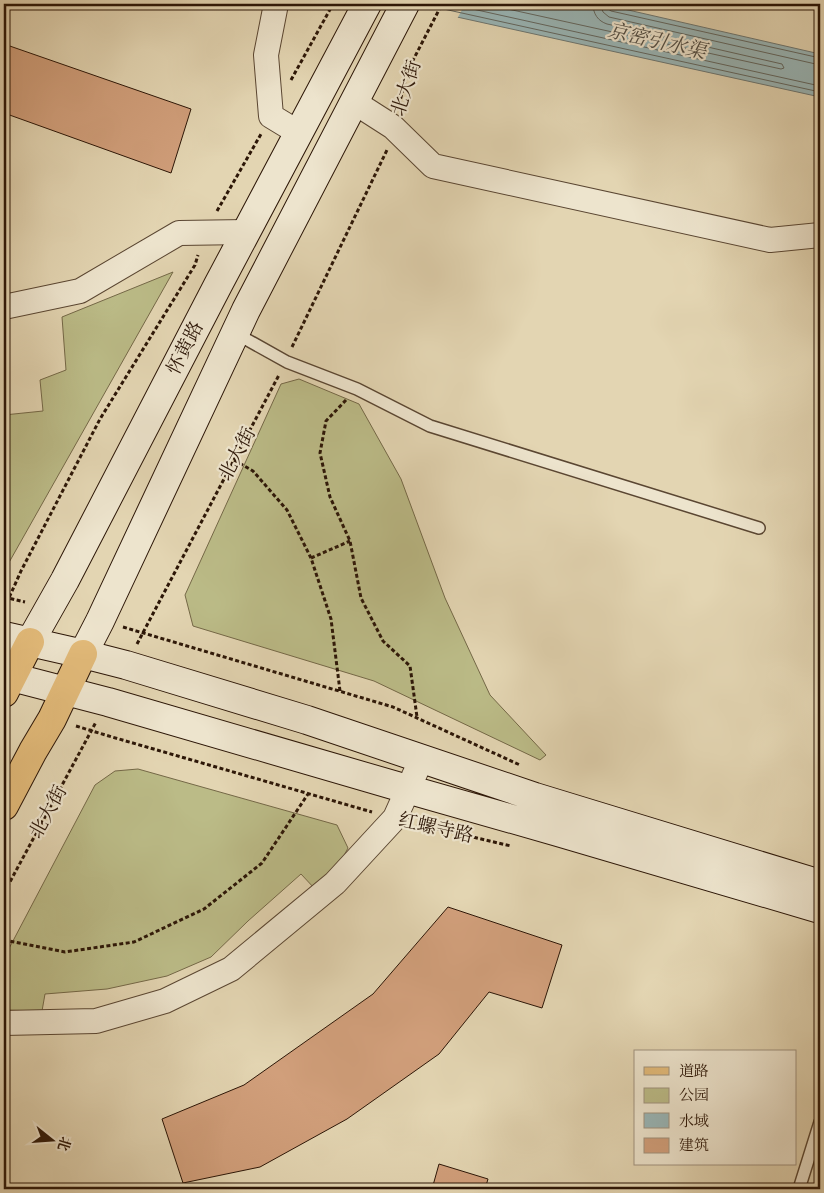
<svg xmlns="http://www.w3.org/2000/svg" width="824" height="1193" font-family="Alegreya,'Noto Serif SC',serif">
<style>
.green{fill:#bbbb87;stroke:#746847}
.water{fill:#99b6b7;stroke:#6d7671}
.pier{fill:#e3d5b2}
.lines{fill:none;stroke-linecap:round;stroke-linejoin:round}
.shore{stroke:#62665f;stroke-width:1}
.building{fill:#d19f7b;stroke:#2c1607}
.service-casing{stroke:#5a4632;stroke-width:14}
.minor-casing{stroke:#5a4632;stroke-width:26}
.secondary-casing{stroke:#2c1607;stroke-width:30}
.primary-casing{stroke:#2c1607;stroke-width:30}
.path{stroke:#2c1607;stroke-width:3;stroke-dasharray:4 2.5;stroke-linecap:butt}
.service{stroke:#ede4cd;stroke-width:11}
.minor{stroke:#ede4cd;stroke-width:24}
.secondary{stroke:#ede4cd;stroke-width:28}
.primary{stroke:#e2ba79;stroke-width:28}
.labels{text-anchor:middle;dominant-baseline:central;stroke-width:4.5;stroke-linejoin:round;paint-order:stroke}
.street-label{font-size:19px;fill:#2c1607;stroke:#ede4cd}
.water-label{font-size:20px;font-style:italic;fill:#524e45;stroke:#ede4cd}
</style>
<rect width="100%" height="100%" fill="#e3d5b2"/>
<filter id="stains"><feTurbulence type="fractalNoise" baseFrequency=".004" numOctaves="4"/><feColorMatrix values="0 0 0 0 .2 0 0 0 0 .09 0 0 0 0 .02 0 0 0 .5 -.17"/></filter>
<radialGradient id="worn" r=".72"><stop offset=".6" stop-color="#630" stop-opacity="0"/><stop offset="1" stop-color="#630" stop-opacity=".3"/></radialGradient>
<path class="green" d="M173 272 7 566 4 567V415L43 411 40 380 66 370 62 317Z
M299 379 359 404 401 479 445 598 490 695 546 755 540 760 374 681 193 626 185 595 281 384Z
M138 769 337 825 348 848 338 867 315 889 301 874 248 921 211 957 167 976 107 989 45 994 42 1011 4 1010V958L95 785 115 771Z"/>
<path class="water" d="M398 4H602L820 54V97Z"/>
<path class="pier" d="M396 4H465L457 19 398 6Z"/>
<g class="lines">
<path class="shore" d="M421 4 820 92
M450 4 820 86
M485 4 781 69 784 68 782 64 607 24C598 21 593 14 593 4
M600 4 603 12 609 17 820 65
M607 4V8L611 11 820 58"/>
</g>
<path class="building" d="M4 44 191 109 171 173 4 113Z
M448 907 562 945 542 1008 489 992 439 1054 347 1119 260 1167 183 1183 162 1119 244 1085 373 994Z
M439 1164 488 1179 485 1189H432Z"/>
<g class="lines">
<defs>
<path id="service" d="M235 333 287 362 357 389 430 426 759 528
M799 1189 820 1122"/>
<path id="minor" d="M276 4 266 55 271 116 299 133
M354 102 393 127 433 166 770 240 820 235
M4 307 80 291 179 233 246 232
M4 1023 96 1021 165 1001 231 969 335 883 395 818 422 758"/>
<path id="secondary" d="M4 636 83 654 126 665 307 720 535 797 820 884
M30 642 65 580 218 285 367 4
M83 654 100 621 246 310 405 4
M4 675 108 702 407 789 558 832 820 909"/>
<path id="primary" d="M4 693 30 642
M4 806 33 751 52 719 83 654"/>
</defs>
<use href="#service" class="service-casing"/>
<use href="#minor" class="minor-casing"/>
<use href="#secondary" class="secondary-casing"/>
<use href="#primary" class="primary-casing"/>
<path class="path" d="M291 80 333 4
M399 105 408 70 442 4
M217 211 261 134
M292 347 387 150
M346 400 326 421 320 453 330 497 350 541 361 598 383 641 410 666 417 717
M234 460 253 471 287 510 311 558 331 619 340 691
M311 558 350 541
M4 597 25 602
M4 609 21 571 100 419 195 265 198 255
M123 627 393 707 520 765
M137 644 234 460 279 375
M76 726 112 737 372 812
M417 824 511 846
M4 893 96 722
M4 940 65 952 134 942 204 909 262 863 308 794"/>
<use href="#service" class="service"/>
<use href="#minor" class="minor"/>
<use href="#secondary" class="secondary"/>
<use href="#primary" class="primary"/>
</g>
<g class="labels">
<g class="street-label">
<text transform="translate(406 88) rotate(-72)">北大街</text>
<text transform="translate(185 348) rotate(-63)">怀黄路</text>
<text transform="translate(237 454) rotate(-62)">北大街</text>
<text transform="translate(48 812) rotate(-61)">北大街</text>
<text transform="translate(436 828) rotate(13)">红螺寺路</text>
</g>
<g class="water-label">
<text transform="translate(657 41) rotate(13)">京密引水渠</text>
</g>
</g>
<rect width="824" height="1193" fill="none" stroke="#e3d5b2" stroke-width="20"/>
<rect x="5" y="5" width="814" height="1183" fill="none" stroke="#2c1607" stroke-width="2.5"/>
<rect x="10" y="10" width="804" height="1173" fill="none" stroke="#2c1607"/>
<rect x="634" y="1050" width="162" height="115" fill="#ede4cd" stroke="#a0927e"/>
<rect x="644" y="1067" width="25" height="8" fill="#e2ba79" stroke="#a0927e"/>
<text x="679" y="1076" font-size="15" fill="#2c1607">道路</text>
<rect x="644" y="1088" width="25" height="15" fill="#bbbb87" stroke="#a0927e"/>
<text x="679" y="1100" font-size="15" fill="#2c1607">公园</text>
<rect x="644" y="1113" width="25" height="15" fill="#99b6b7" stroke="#a0927e"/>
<text x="679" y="1126" font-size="15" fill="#2c1607">水域</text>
<rect x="644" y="1138" width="25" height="15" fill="#d19f7b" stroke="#a0927e"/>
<text x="679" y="1150" font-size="15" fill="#2c1607">建筑</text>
<g transform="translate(52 1140) rotate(107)" stroke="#ede4cd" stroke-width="4" paint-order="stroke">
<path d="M0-4L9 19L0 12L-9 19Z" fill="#2c1607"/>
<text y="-8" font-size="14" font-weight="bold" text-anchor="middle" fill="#2c1607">北</text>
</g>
<rect width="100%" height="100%" filter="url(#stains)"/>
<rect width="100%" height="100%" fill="url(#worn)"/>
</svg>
